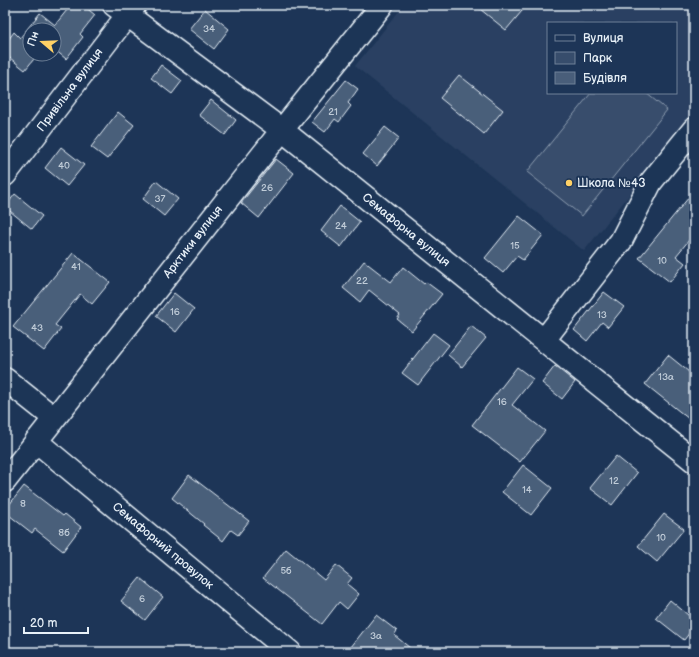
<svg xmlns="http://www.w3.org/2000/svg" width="699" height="657" font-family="'Balsamiq Sans',sans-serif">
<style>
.built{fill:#2a4162;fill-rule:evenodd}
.green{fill:#374d6c;stroke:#909fb2}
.building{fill:#495e7a;stroke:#e8f1f8}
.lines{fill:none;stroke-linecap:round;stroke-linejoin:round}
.minor-casing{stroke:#e8f1f8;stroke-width:25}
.minor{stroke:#1d3557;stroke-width:22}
.poi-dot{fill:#ffd166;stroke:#1d3557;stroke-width:1.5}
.labels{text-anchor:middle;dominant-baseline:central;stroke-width:4;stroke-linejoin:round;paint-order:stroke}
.number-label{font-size:10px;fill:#c0ccd8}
.street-label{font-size:12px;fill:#e8f1f8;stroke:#1d3557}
.poi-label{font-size:12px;fill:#e8f1f8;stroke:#1d3557;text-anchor:start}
</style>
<rect width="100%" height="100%" fill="#1d3557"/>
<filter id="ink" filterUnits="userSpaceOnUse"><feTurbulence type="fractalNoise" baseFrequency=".025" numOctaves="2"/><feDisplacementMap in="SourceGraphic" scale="8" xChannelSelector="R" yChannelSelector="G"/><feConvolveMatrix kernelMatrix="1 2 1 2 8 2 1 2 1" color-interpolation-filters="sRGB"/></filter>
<g filter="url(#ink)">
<path class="built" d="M404 5H694V115L584 251 355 66ZM548 23H676V93H548Z"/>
<path class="green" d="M591 93H646L667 110 582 216 527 172Z"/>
<path class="building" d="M71 5H83L95 15 80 34 83 37 66 59 54 49V30H30V54H38L25 70 5 54V44L14 32 20 38 40 13 55 25Z
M475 5H527L506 30Z
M205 9 229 29 214 49 189 29Z
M161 65 182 81 172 94 151 78Z
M459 75 503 110 484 134 440 98Z
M346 80 358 89 348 103 351 106 339 122 335 119 325 132 312 122Z
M211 100 236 120 225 135 199 115Z
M118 112 134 125 107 159 91 147Z
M385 127 399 138 377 166 363 154Z
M61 147 84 165 67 186 45 168Z
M276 159 294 173 259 218 241 203Z
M156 181 178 199 164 216 143 199Z
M694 191V234L676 256 685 263 670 282 639 258Z
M15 194 42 216 32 229 5 207Z
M340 206 360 222 341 247 321 231Z
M519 216 543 235 523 260 517 256 503 273 485 258Z
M73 253 110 282 92 304 80 294 55 325 61 329 44 351 13 327Z
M364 261 391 282 403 267 424 284 426 282 442 294 412 331 397 319 400 315 369 290 360 302 343 288Z
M604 292 624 307 608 327 602 322 587 341 574 330Z
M174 293 194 309 176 332 156 316Z
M471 326 486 338 462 367 448 355Z
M433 333 449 345 418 385 402 373Z
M668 355 694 376V423L645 384Z
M555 366 575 382 562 399 542 383Z
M517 367 533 379 512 405 545 431 520 462 472 425Z
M616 456 637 473 612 505 590 488Z
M523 465 552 488 531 515 502 492Z
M189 475 249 521 238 535 231 530 223 541 203 525 204 524 172 498Z
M24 486 63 516 65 514 81 527 63 551 35 529 32 533 5 512V510Z
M664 514 684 529 657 562 638 546Z
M286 549 324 580 336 565 352 578 347 584 359 594 347 609 339 602 322 624 263 578Z
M140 578 163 597 145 620 121 601Z
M670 600 694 620V627L684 640 656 618Z
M376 615 397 631 394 635 415 652H347Z"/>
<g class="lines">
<defs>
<path id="minor" d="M114 5 282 130 694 461
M5 175 135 5
M544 340 621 241 651 182 694 129
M5 379 54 418
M36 441 290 652
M5 481 282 130 382 5"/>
</defs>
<use href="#minor" class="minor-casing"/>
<use href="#minor" class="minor"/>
</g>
</g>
<circle class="poi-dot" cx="569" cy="183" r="4"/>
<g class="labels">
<g class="number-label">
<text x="209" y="29">34</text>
<text x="333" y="112">21</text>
<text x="64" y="166">40</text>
<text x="267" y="188">26</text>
<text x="160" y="199">37</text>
<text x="341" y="226">24</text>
<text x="515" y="246">15</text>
<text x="662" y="261">10</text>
<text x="76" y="267">41</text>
<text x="362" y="281">22</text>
<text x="175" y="312">16</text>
<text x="602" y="315">13</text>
<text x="37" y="328">43</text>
<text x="666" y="377">13а</text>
<text x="502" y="402">16</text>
<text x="614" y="481">12</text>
<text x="527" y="490">14</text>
<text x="23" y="504">8</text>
<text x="64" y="533">8б</text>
<text x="661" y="538">10</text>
<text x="286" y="571">5б</text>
<text x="142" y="599">6</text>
<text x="376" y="636">3а</text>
</g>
<g class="street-label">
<text transform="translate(70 90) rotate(-53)">Привільна вулиця</text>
<text transform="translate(406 230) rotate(39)">Семафорна вулиця</text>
<text transform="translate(193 242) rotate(-52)">Арктики вулиця</text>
<text transform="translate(163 546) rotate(40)">Семафорний провулок</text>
</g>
<g class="poi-label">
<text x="577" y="183">Школа №43</text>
</g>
</g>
<rect width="699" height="657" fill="none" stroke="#1d3557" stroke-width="20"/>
<rect x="10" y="10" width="679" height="637" fill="none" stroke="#e8f1f8" stroke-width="1.5" filter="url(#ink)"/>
<rect x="547" y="22" width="130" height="72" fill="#1d3557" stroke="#6e8097"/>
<rect x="555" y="35" width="20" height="6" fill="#1d3557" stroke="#6e8097"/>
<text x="583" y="42" font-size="12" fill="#e8f1f8">Вулиця</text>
<rect x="555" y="52" width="20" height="12" fill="#374d6c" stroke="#6e8097"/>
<text x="583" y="62" font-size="12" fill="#e8f1f8">Парк</text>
<rect x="555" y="72" width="20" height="12" fill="#495e7a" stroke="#6e8097"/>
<text x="583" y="82" font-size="12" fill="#e8f1f8">Будівля</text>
<g transform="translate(42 42) rotate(289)"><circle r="19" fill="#1d3557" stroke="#6e8097"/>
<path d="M0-3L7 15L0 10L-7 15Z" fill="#ffd166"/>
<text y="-6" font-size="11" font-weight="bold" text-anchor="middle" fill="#e8f1f8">Пн</text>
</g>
<path d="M24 627v6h64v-6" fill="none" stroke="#e8f1f8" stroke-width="2"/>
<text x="30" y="627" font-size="12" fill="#e8f1f8" stroke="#1d3557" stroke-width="3" paint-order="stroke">20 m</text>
</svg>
